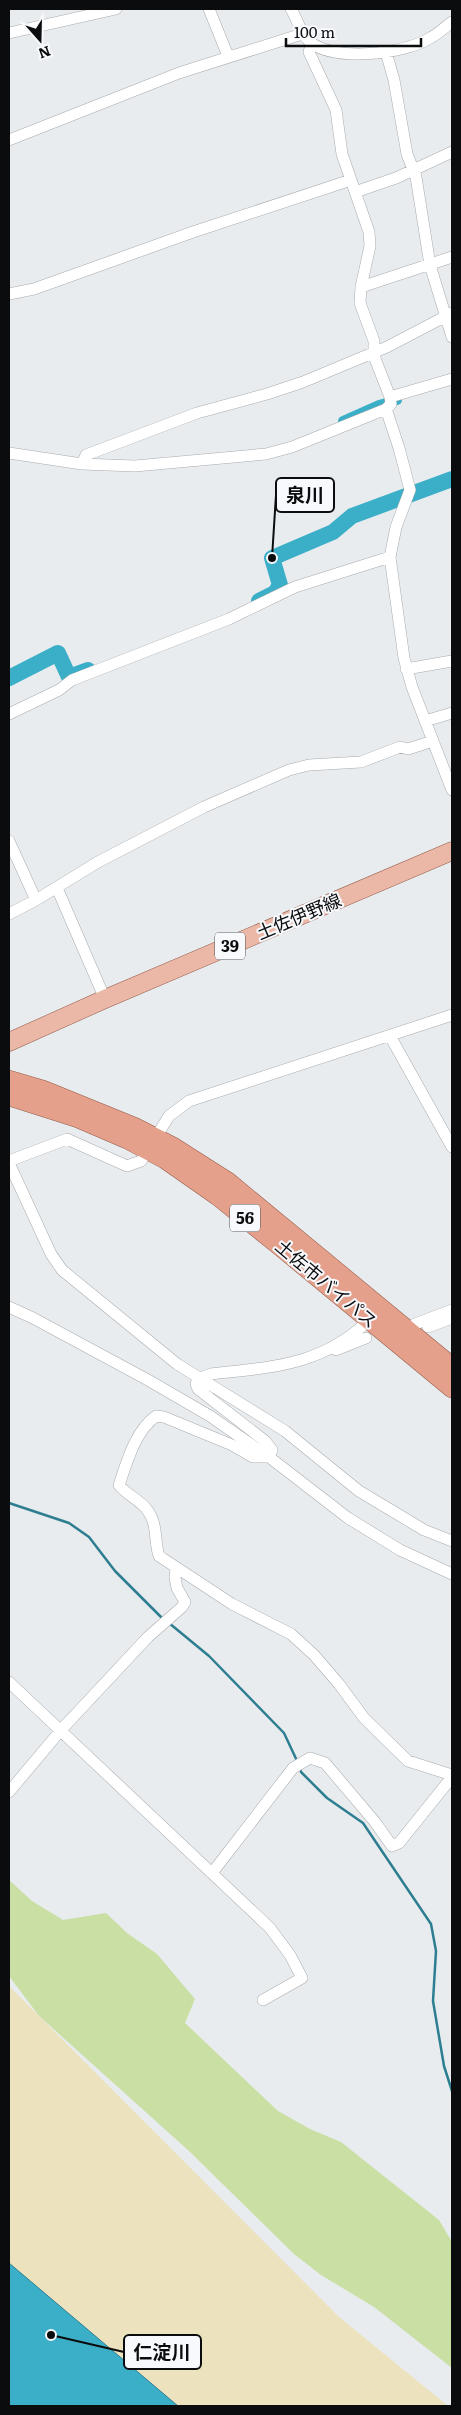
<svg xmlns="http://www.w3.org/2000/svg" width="461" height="2415" viewBox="0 0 461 2415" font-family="Literata,'Noto Sans JP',serif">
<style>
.green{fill:#c9dfa3}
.sand{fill:#ece2bd}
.water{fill:#3cafc8;stroke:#2d7e90}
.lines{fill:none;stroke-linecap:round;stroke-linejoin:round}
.stream{stroke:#2d7e90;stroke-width:2.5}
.canal{stroke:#3cafc8;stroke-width:10}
.river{stroke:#3cafc8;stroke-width:16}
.minor-casing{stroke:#a8abae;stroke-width:12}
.primary-casing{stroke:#945d4b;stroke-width:19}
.trunk-casing{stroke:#945d4b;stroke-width:20}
.minor{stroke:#fff;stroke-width:11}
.primary{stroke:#ebb8a7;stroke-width:18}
.trunk{stroke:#e4a08a;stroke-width:19}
.labels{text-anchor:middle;stroke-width:4;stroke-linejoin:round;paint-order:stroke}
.shield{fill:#f7f9fd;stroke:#525355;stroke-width:1}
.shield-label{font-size:16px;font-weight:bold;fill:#0b0c0d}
.street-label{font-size:18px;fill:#0b0c0d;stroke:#f7f9fd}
.leader{fill:none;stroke:#0b0c0d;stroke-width:2}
.callout-dot{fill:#0b0c0d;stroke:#f7f9fd;stroke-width:2}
.callout{fill:#f7f9fd;stroke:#0b0c0d;stroke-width:2}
.callout-label{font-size:19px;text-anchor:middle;font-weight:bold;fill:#0b0c0d}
</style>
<rect width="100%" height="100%" fill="#e9ecef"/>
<path class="green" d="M 9,1880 L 32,1901 L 63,1920 L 106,1913 L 127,1933 L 157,1954 L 195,1999 L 185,2023 L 278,2111 L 310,2129 L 341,2142 L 439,2220 L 452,2242 L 452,2368 L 374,2307 L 321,2275 L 294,2254 L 189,2151 L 39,2016 L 9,1976 Z"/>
<path class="sand" d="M 9,1986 L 339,2317 L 448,2406 L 178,2406 L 9,2263 Z"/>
<path class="water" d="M 9,2263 L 178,2406 L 9,2406 Z"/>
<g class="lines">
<path class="stream" d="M 9,1503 L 69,1523 L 89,1537 L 115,1571 L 162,1618
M 169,1623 L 209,1656 L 284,1733 L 298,1763
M 300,1768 L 301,1772 L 327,1798 L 363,1823 L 431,1924 L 436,1951 L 433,2001 L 444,2066 L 452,2091"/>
<path class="canal" d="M 343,421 L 379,405 L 397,400"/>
<path class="river" d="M 259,601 L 275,593 L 280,585 L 272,558 L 333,532 L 352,516 L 452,479
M 9,678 L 58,653 L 69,677 L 88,670"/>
<g class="minor-casing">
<path id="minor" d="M 209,9 L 228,56
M 291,9 C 298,20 300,33 310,42 C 335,62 405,54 430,38 C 438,34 445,27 452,22
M 9,33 L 116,9
M 312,43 L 309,52 L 336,110 L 342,154 L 369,232 L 370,246 L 361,287
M 386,52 L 394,80 L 407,154 L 416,177 L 430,265 L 452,337
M 9,140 L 179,73 L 302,34
M 355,192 L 396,178 L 452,152
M 452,257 L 361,287 L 360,303 L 374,341 L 374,356 L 390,397 L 391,404 L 386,409 L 399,448 L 410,490 L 396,527 L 390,557 L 404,658 L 412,687 L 452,790
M 9,294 L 34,289 L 193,232 L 351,180
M 390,397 L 452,379
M 9,453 L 82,464 L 135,466 L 266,454 L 292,447 L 386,409
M 82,464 L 86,455 L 197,413 L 267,394 L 303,382 L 387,347 L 452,313
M 406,669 L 452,661
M 9,714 L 59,690 L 72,680 L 229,619 L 295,587 L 390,557
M 425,721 L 452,713
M 9,841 L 36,900
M 57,888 L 105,999
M 9,914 L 36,900 L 98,862 L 204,807 L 289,770 L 309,765 L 361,762 L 400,747 L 408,749 L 433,741
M 390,1036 L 452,1147
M 9,1161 L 67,1139 L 127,1166 L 141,1161 L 169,1116 L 189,1101 L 452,1015
M 9,1163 L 51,1254 L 62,1270 L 177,1364 L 285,1431 L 359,1491 L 424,1530 L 452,1541
M 9,1307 L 33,1318 L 148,1380 L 210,1416 L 269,1457 L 348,1518 L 400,1550 L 452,1574
M 369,1320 C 322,1366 271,1367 211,1374 L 198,1379 L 196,1384 L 198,1389 L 265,1441 L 272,1450 L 269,1457 L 253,1457 L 232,1445 L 164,1417 L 156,1416 C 135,1431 127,1462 119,1485 C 125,1494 141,1500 148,1511 C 158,1525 154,1541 159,1556 L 232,1604 L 291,1634 L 314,1655 L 339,1684 L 364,1718 L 408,1761 L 452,1775
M 428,1327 L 452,1318
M 408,1331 L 415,1324 L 452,1310
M 336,1350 L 366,1338
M 9,1682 L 270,1928 L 290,1955 L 302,1978 L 263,2000
M 9,1792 L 61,1730 L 148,1637 L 182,1607 L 185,1602 L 177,1588 L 175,1578 L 176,1568
M 212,1873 L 293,1768 L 310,1758 L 325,1763 L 375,1822 L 392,1846 L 399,1843 L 452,1777"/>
</g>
<g class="primary-casing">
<path id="primary" d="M 9,1042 L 105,999 L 452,851"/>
</g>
<g class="trunk-casing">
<path id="trunk" d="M 9,1080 L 43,1090 L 134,1127 L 173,1147 L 228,1182 L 452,1367
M 9,1096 L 78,1118 L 127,1139 L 165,1159 L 218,1196 L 280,1246 L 452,1388"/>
</g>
<use href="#minor" class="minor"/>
<use href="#primary" class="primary"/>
<use href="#trunk" class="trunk"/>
</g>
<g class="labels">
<g class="shield">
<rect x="215" y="932.5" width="30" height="27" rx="4"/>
<rect x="230" y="1204.5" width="30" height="27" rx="4"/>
</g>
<g class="shield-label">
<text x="230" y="952">39</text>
<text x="245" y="1224">56</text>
</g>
<g class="street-label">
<text transform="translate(299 917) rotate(-23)" y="6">土佐伊野線</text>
<text transform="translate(326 1284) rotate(40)" y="6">土佐市バイパス</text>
</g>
</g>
<path class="leader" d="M272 558L276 495M51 2335L124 2352"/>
<g class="callout-dot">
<circle cx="272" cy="558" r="5"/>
<circle cx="51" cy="2335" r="5"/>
</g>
<g class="callout">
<rect x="276" y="478" width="58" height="34" rx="5"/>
<rect x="124" y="2335" width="77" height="34" rx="5"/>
</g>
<g class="callout-label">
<text x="305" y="502">泉川</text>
<text x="162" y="2359">仁淀川</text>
</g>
<rect width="461" height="2415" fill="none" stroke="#0b0c0d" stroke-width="20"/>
<g transform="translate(40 40) rotate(160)" stroke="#f7f9fd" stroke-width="4" paint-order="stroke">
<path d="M0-4L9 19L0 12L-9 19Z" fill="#0b0c0d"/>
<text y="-8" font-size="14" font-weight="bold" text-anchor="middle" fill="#0b0c0d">N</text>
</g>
<path d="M286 38v8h135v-8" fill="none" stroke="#0b0c0d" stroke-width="2.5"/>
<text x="294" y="38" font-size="15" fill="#0b0c0d" stroke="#f7f9fd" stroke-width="4" paint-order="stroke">100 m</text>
</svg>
